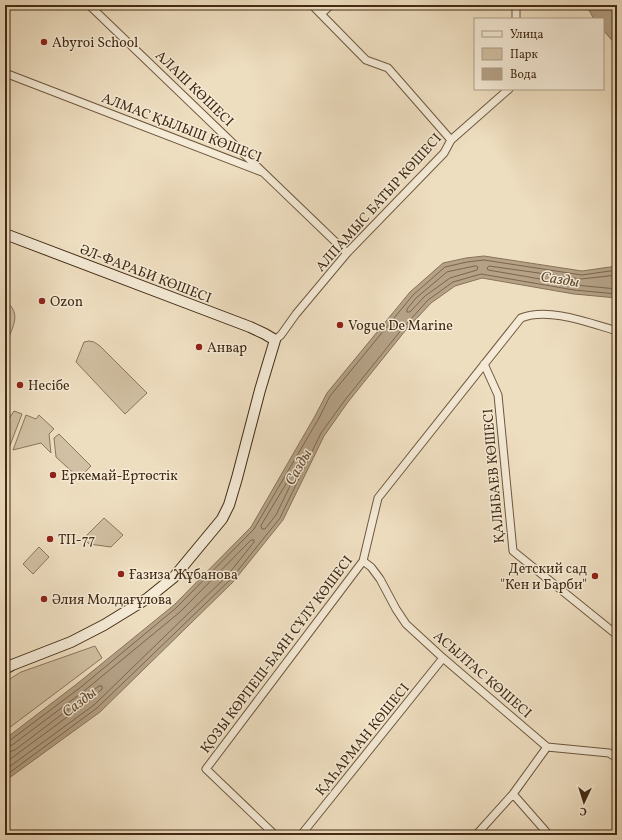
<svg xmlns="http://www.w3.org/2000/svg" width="622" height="840" viewBox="0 0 622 840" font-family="Vollkorn,serif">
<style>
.green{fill:#d1c0a3;stroke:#8a765c}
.water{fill:#b4a186;stroke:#877258}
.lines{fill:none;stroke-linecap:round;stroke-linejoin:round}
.shore{stroke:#7c664d;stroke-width:1}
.street-casing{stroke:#6e583f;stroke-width:9}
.secondary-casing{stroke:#432b14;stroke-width:12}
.street{stroke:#f4ead6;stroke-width:7}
.secondary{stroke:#f4ead6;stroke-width:10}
.poi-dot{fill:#8f2418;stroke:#f4ead6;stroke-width:1.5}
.labels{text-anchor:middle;stroke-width:3;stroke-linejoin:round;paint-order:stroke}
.poi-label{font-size:14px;fill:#432b14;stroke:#f4ead6;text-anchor:start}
.street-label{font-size:14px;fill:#432b14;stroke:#f4ead6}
.water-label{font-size:15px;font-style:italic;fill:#654e36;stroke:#f4ead6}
</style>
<rect width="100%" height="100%" fill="#eedec0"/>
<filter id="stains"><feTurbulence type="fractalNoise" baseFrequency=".005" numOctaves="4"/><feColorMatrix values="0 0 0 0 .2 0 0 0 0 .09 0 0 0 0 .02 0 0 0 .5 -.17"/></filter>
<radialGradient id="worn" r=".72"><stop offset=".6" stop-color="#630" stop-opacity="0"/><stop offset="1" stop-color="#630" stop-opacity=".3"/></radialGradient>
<path class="green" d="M 5,301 C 23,313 12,328 6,344 Z
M 89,341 L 94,342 L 100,346 L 147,393 L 125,414 L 76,362 L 84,342 Z
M 14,411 L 22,414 L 9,448 L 5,444 L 5,425 Z
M 26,415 L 36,419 L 39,415 L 54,429 L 49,434 L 51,453 L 41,443 L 13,450 Z
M 59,434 L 91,466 L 79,478 L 56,457 L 54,438 Z
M 104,518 L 123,535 L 111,547 L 89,544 L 84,538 Z
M 39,547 L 49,557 L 33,574 L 23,564 Z
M 95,646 L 102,658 L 5,731 L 5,682 L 21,672 Z"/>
<path class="water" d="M 586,5 L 608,5 L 617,18 L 617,46 L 603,30 L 603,19 L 594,19 Z
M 484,256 L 582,271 L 617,266 L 617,298 L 574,294 L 482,278 L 455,286 L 431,303 L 405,331 L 348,402 L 324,436 L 283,520 L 233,582 L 100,712 L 5,781 L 5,739 L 78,683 L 174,605 L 251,527 L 315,416 L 327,393 L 410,292 L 443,263 L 466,258 Z"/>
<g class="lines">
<path class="shore" d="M 476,266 L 478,267 L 477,270 L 450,278 L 425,296 L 410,312 L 407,312 L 407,309 L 416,298 L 447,272 Z
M 617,275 L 581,279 L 489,266 L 487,268 L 488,270 L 575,285 L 617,289
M 287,483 L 289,484 L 290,486 L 276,515 L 265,529 L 262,529 L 261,526 Z
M 5,742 L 9,741 L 81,687 L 176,608 L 254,529 L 319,418 L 330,396 L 413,295 L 445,267 L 467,262 L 484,260 L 582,275 L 617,270
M 5,747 L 12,745 L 84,691 L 180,612 L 251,540 L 254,540 L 254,542 L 227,576 L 94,705 L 5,770
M 5,753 L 15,750 L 99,686 L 102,686 L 102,689 L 90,700 L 5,763
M 5,776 L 97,708 L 231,579 L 280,518 L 321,433 L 345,400 L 402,329 L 428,300 L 453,282 L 481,274 L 574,290 L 617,294"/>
<g class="street-casing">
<path id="street" d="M 89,5 L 347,253
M 312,5 L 366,60 L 388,68 L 451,140
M 516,5 L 516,19
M 321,14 L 331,5
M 5,73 L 262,172
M 275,340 L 281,335 L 296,314 L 347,253 L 444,153 L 451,140 L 509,89
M 484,364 L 498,395 L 513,551 L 617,635
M 363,561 L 371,567 L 380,579 L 396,609 L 406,624 L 443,658 L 547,747 L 609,753 L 617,758
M 513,794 L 549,835
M 275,835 L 206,769 L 363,561 L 378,498 L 521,318 C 549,307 589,323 617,331
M 301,835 L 443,658
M 476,835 L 513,794 L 547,747"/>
</g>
<g class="secondary-casing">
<path id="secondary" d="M 5,234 L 250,327 L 265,334 L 275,340 L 260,390 L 237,478 L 229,505 L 222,519 L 174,577 L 148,598 L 104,625 L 71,642 L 12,665 L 5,669"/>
</g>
<use href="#street" class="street"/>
<use href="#secondary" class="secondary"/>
</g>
<g class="poi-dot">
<circle cx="44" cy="42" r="4"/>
<circle cx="42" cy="301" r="4"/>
<circle cx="340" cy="325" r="4"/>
<circle cx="199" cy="347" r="4"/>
<circle cx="20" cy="385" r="4"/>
<circle cx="53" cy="475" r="4"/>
<circle cx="50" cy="539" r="4"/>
<circle cx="121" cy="574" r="4"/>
<circle cx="595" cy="576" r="4"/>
<circle cx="44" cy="599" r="4"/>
</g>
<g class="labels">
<g class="poi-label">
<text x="52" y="47">Abyroi School</text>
<text x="50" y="306">Ozon</text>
<text x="348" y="330">Vogue De Marine</text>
<text x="207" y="352">Анвар</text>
<text x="28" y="390">Несібе</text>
<text x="61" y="480">Еркемай-Ертөстік</text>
<text x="58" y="544">ТП-77</text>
<text x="587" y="573" text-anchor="end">Детский сад<tspan x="587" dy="16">"Кен и Барби"</tspan></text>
<text x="129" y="579">Ғазиза Жұбанова</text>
<text x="52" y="604">Әлия Молдағұлова</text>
</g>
<g class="street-label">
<text transform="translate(195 88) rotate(44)" y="5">АЛАШ КӨШЕСІ</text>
<text transform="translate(182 127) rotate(21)" y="5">АЛМАС ҚЫЛЫШ КӨШЕСІ</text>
<text transform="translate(378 202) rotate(-48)" y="5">АЛПАМЫС БАТЫР КӨШЕСІ</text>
<text transform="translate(146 273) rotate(21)" y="5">ӘЛ-ФАРАБИ КӨШЕСІ</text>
<text transform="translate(493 476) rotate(-95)" y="5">ҚАЛЫБАЕВ КӨШЕСІ</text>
<text transform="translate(276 654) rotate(-53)" y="5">ҚОЗЫ КӨРПЕШ-БАЯН СҰЛУ КӨШЕСІ</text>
<text transform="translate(483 674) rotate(41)" y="5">АСЫЛТАС КӨШЕСІ</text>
<text transform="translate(362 739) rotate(-51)" y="5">ҚАҺАРМАН КӨШЕСІ</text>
</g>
<g class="water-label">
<text transform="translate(560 279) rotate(9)" y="5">Сазды</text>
<text transform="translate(298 467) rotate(-60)" y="5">Сазды</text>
<text transform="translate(79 702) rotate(-38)" y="5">Сазды</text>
</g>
</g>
<rect width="622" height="840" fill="none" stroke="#eedec0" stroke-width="20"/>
<rect x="6" y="6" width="610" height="828" fill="none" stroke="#432b14" stroke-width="2"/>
<rect x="10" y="10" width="602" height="820" fill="none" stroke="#432b14"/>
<rect x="474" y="18" width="130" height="72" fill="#f4ead6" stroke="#ad9e88"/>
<rect x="482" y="31" width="20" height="6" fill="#f4ead6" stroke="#ad9e88"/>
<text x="510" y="38" font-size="12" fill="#432b14">Улица</text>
<rect x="482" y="48" width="20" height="12" fill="#d1c0a3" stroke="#ad9e88"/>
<text x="510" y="58" font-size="12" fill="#432b14">Парк</text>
<rect x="482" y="68" width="20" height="12" fill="#b4a186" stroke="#ad9e88"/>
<text x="510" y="78" font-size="12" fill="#432b14">Вода</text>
<g transform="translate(584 802) rotate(184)" stroke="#f4ead6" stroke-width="3" paint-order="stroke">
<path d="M0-3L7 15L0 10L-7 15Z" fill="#432b14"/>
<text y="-6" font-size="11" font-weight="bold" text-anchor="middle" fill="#432b14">С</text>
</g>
<rect width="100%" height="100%" filter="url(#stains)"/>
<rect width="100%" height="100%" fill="url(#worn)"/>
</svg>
